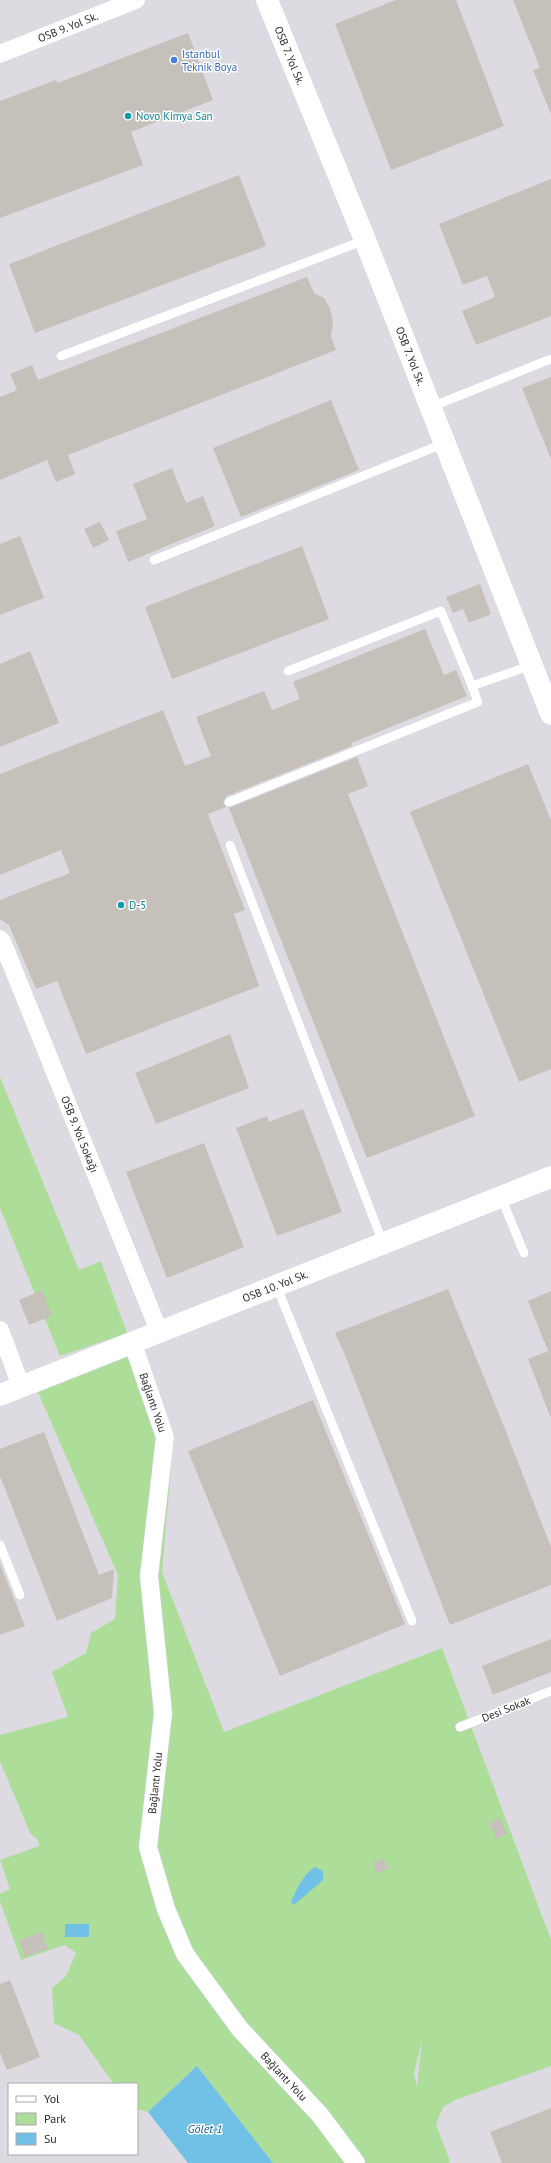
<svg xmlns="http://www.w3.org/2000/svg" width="551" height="2163" viewBox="0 0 551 2163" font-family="'PT Sans',sans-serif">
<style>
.industrial{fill:#dddae2;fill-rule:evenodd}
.green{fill:#acde99;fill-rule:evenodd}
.water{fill:#71c1e7}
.building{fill:#c5c1ba}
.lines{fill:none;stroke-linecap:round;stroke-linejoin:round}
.lane-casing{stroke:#cfd2e0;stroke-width:10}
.street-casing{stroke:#cfd2e0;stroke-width:19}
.secondary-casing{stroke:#cfd2e0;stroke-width:23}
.lane{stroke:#fff;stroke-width:9}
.street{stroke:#fff;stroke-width:18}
.secondary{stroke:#fff;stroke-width:22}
.shop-dot{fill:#3f7fe0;stroke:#fff;stroke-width:1.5}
.culture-dot{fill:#0f9aa8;stroke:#fff;stroke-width:1.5}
.labels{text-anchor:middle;stroke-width:3;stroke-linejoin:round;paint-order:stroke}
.street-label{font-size:11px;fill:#282828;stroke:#fff}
.shop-label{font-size:11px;fill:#366cbe;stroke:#fff;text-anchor:start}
.culture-label{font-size:11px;fill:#0d838f;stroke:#fff;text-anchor:start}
.water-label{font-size:12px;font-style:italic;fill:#145e90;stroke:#fff}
</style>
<rect width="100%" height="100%" fill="#eae4da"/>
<path class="industrial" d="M 0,0 L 551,0 L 551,2163 L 0,2163 ZM 9,2084 L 137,2084 L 137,2154 L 9,2154 Z"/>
<path class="green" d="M 0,1077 L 79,1270 L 101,1261 L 127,1333 L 60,1356 L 0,1208 Z
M 124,1354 L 146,1359 L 174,1434 L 162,1572 L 224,1732 L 442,1648 L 551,1940 L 551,2066 L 455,2100 L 443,2107 L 436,2125 L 450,2161 L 448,2163 L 273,2163 L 197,2066 L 148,2112 L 137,2109 L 137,2084 L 114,2084 L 79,2035 L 54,2023 L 52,1988 L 66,1976 L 76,1953 L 65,1945 L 21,1960 L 0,1901 L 0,1894 L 10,1889 L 0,1860 L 39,1846 L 38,1840 L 30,1833 L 0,1761 L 0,1735 L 68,1717 L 52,1672 L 86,1653 L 91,1633 L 115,1619 L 118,1575 L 37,1390 ZM 422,2040 L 417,2087 L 414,2074 Z"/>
<path class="water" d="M 315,1867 L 323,1871 L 323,1880 L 294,1905 L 291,1902 C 297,1889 302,1875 315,1867 Z
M 65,1924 L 89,1924 L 89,1937 L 65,1937 Z
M 197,2066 L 273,2163 L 188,2163 L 148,2112 Z"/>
<path class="building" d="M 396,0 L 456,0 L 504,126 L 391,170 L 335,24 Z
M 513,0 L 551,0 L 551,114 L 533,70 L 540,68 Z
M 188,33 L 213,100 L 131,132 L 143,165 L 0,218 L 0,101 L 56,80 L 57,83 Z
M 239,175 L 266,246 L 35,333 L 9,264 Z
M 551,179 L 551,316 L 476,345 L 462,311 L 495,297 L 487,276 L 463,285 L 439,224 Z
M 307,277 L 314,293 L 324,298 L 330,308 L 333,322 L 331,336 L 336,350 L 68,455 L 75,474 L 56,482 L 47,460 L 0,480 L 0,397 L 17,390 L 10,374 L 32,365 L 38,380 Z
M 551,377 L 551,459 L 522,388 Z
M 331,400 L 359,470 L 241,517 L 213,448 Z
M 172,468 L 186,503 L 203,496 L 215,526 L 128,562 L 116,531 L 147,519 L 133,484 Z
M 100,522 L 109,540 L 93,548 L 84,529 Z
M 20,536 L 44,598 L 0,615 L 0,544 Z
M 302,546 L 329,619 L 172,679 L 145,607 Z
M 480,584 L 491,614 L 469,623 L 463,609 L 453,613 L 446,597 Z
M 425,629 L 444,675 L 456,670 L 467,696 L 351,743 L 352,746 L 227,796 L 223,802 L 226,807 L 208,814 L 245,910 L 234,914 L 259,986 L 86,1054 L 57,981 L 36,989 L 9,925 L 0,919 L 0,900 L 70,873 L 61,850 L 0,875 L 0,774 L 163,710 L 185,766 L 211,756 L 196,717 L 264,691 L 272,710 L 300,699 L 293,682 Z
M 30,651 L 59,723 L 0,747 L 0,664 Z
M 357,757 L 368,786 L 348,794 L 475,1116 L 367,1158 L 229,808 Z
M 528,764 L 551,820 L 551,1069 L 519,1082 L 410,812 Z
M 230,1034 L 249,1088 L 156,1124 L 135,1073 Z
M 303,1109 L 342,1212 L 277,1236 L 236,1128 L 267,1116 L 269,1122 Z
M 204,1143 L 244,1247 L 167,1278 L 126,1172 Z
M 448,1289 L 505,1429 L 551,1547 L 551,1585 L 450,1625 L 347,1360 L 335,1333 Z
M 42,1290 L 52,1316 L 29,1325 L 19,1300 Z
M 551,1291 L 551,1416 L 550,1416 L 528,1359 L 548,1351 L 528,1301 Z
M 313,1400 L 405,1624 L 280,1676 L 188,1451 Z
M 44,1432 L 99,1575 L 114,1569 L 112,1598 L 57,1621 L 0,1476 L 0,1449 Z
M 0,1564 L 25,1626 L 0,1635 Z
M 551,1639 L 551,1672 L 493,1695 L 482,1666 Z
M 500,1818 L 507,1834 L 496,1839 L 489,1822 Z
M 384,1858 L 388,1869 L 377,1874 L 372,1863 Z
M 42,1932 L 48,1949 L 25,1957 L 19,1940 Z
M 10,1980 L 40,2057 L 7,2070 L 0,2053 L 0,1984 Z
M 551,2108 L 551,2163 L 502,2163 L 490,2132 Z"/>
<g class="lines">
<g class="lane-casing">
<path id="lane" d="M 61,356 L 365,240
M 431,407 L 551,359
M 154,560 L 445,443
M 288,671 L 441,611 L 472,686
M 229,802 L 478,702 L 472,686 L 532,665
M 230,845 L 383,1243
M 501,1197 L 524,1253
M 276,1285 L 412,1621
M 0,1545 L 20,1595
M 460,1727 L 551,1691"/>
</g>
<g class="street-casing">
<g id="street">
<path id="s1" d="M 0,54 L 136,0"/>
<path id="s2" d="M 0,939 L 2,941 L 159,1331"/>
<path d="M 0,1330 L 21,1386"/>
<path id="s3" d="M 132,1341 L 165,1437 L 149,1576 L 163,1713 L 148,1847 L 166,1909 L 185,1954 L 240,2029 L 320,2115 L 356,2163"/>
</g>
</g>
<g class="secondary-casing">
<g id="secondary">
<path id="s4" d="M 267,0 L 365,240 L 551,714"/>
<path id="s5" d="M 0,1395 L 551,1177"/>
</g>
</g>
<use href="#lane" class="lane"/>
<use href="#street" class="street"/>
<use href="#secondary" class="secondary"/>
</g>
<circle class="shop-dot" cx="174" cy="60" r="4"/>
<g class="culture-dot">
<circle cx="128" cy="116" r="4"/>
<circle cx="121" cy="905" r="4"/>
</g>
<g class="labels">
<g class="street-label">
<text dy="4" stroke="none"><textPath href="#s1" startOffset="73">OSB 9. Yol Sk.</textPath></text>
<text dy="4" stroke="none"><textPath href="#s4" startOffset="60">OSB 7. Yol Sk.</textPath></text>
<text dy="4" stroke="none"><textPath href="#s4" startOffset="384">OSB 7. Yol Sk.</textPath></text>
<text dy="4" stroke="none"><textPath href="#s2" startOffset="211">OSB 9. Yol Sokağı</textPath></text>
<text dy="4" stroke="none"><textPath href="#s5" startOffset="296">OSB 10. Yol Sk.</textPath></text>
<text dy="4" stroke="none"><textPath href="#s3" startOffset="65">Bağlantı Yolu</textPath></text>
<text transform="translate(506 1709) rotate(-22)" y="4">Desi Sokak</text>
<text transform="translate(155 1783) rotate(-84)" y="4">Bağlantı Yolu</text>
<text dy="4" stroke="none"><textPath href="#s3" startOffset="785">Bağlantı Yolu</textPath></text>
</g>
<g class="shop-label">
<text x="182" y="58">Istanbul<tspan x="182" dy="13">Teknik Boya</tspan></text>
</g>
<g class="culture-label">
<text x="136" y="120">Novo Kimya San</text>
<text x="129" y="909">D-5</text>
</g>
<g class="water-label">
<text x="205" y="2133">Gölet 1</text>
</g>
</g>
<rect x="8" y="2083" width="130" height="72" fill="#ffffff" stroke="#a9a9a9"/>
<rect x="16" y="2096" width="20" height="6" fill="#ffffff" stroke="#a9a9a9"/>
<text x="44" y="2103" font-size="12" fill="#282828">Yol</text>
<rect x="16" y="2113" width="20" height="12" fill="#acde99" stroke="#a9a9a9"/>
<text x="44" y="2123" font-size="12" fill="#282828">Park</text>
<rect x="16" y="2133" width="20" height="12" fill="#71c1e7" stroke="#a9a9a9"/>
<text x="44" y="2143" font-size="12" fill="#282828">Su</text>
</svg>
